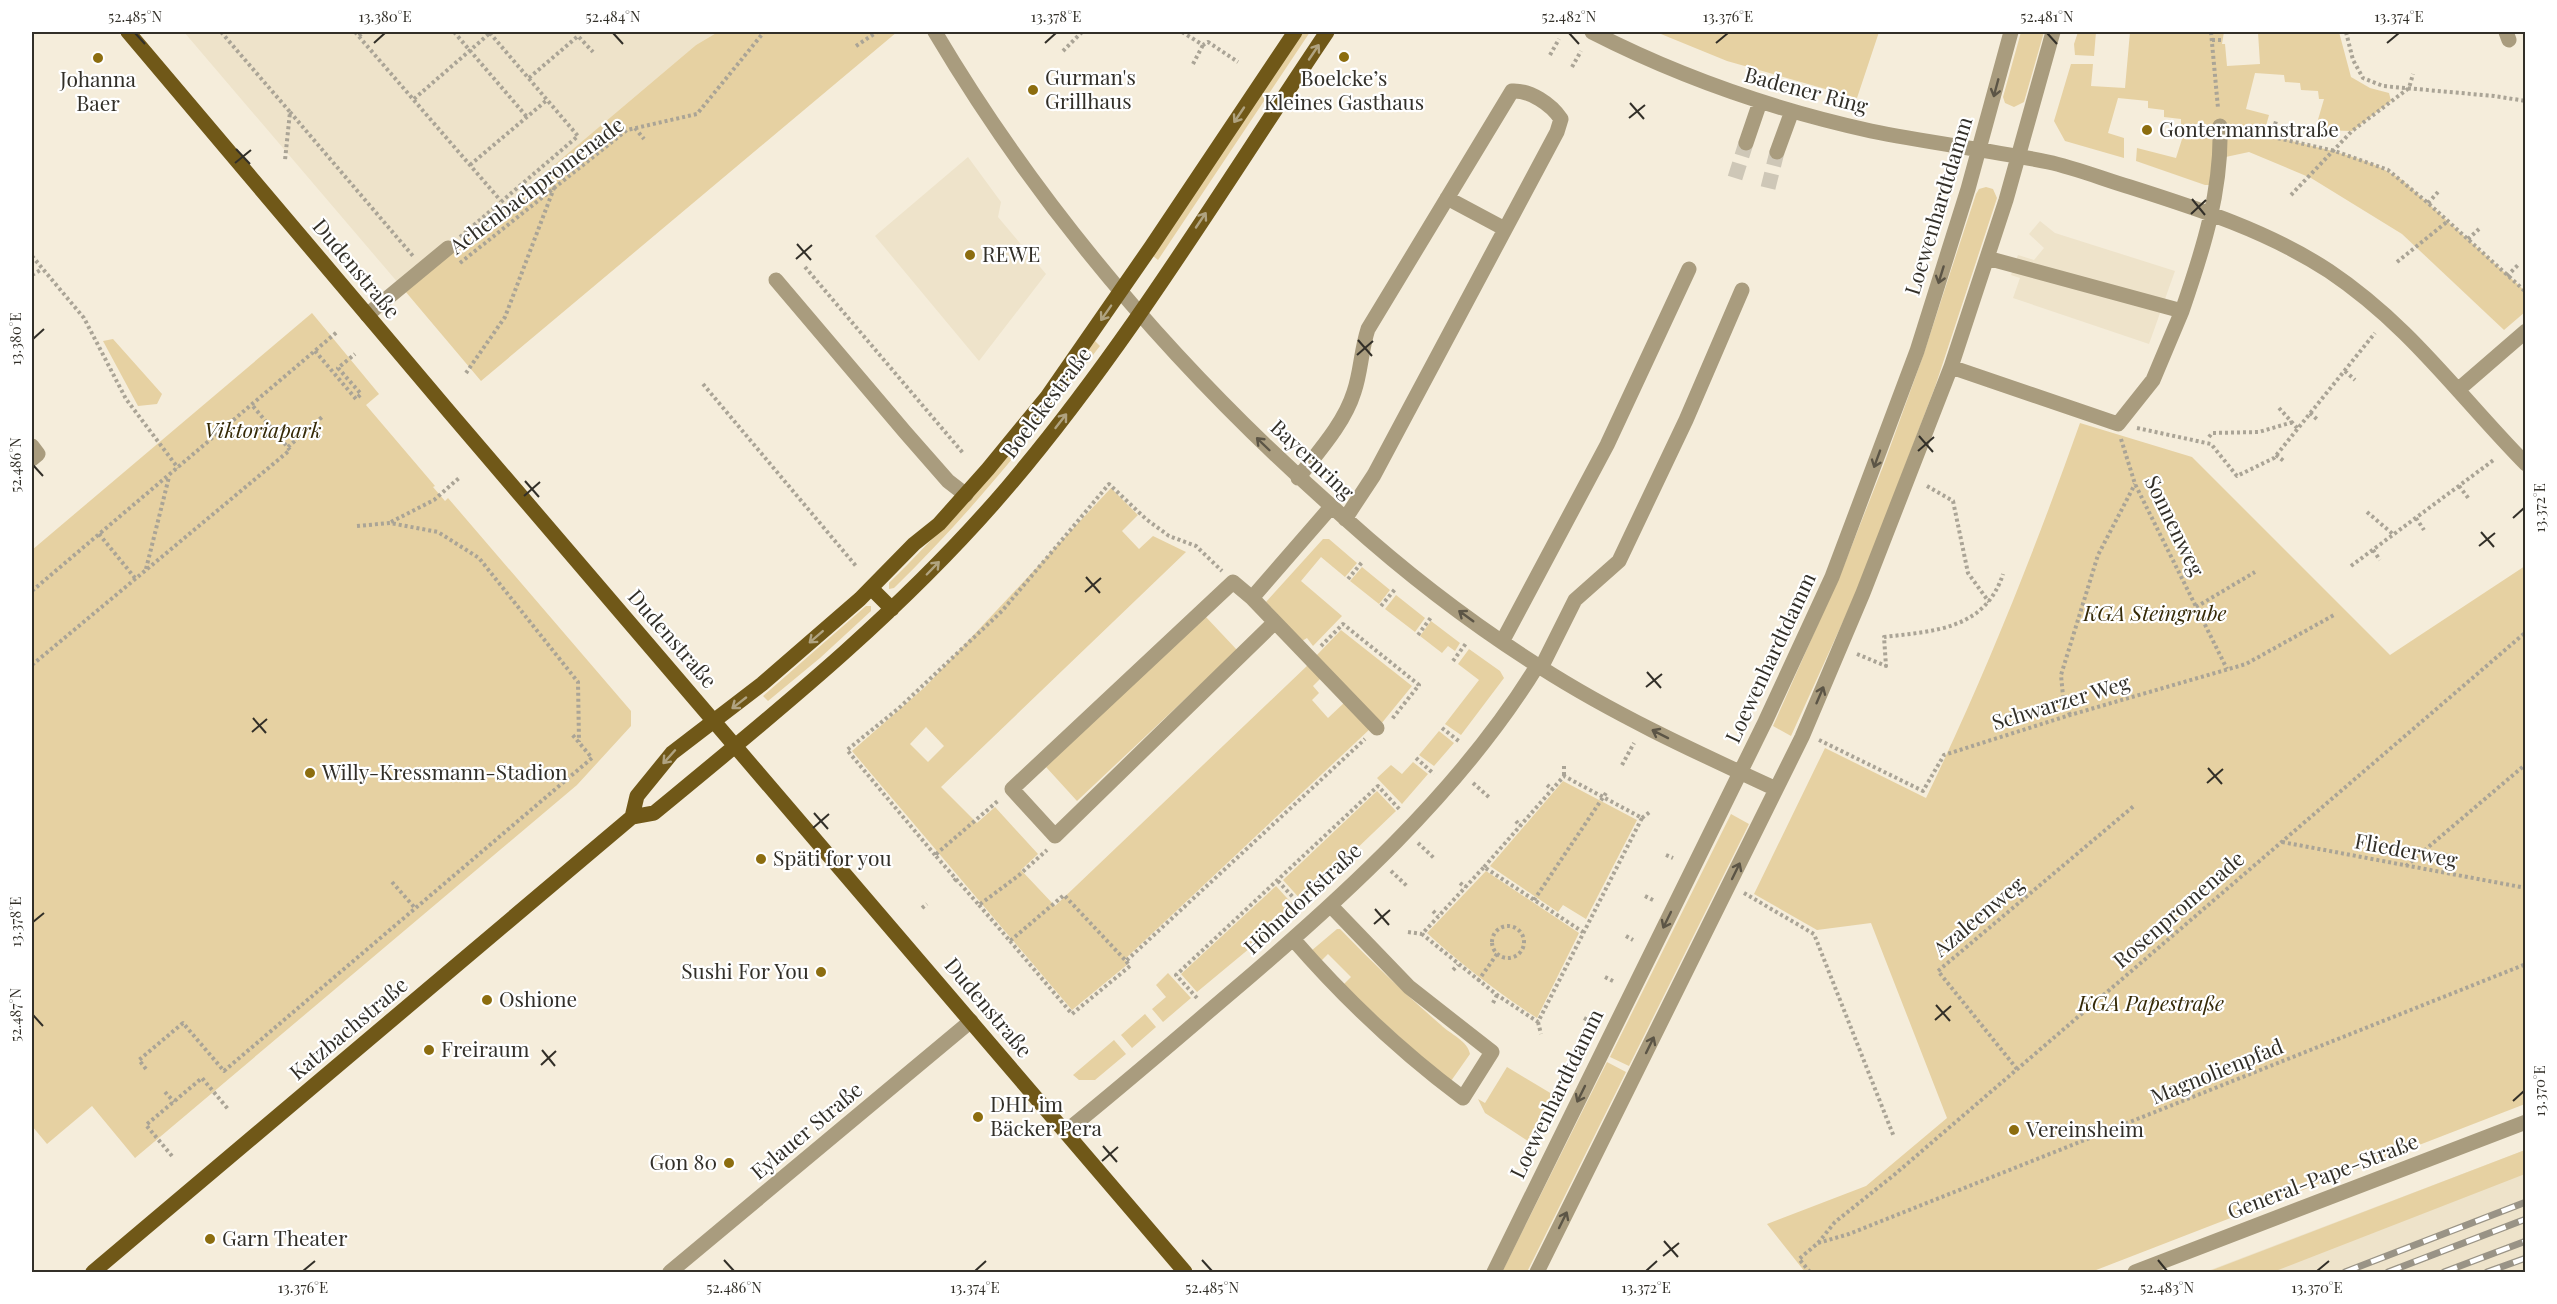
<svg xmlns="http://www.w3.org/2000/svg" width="2557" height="1304" viewBox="0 0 2557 1304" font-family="'Playfair Display',serif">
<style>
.built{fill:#eee3ca}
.green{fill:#e6d1a2;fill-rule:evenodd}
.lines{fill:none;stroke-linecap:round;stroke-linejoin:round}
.minor-tunnel{stroke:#cec7b7;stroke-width:15;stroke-dasharray:15 8;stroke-linecap:butt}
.path{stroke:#aaa496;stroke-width:4;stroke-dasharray:3 3;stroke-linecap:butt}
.minor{stroke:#a99c7e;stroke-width:15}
.major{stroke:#705818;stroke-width:15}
.rail-casing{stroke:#999386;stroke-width:7}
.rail{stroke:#fff;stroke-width:4.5;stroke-dasharray:14;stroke-linecap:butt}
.oneway{stroke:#b0a380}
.oneway2{stroke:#5c5546}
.ticks{fill:none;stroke:#322f28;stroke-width:2}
.poi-dot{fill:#8c6d0f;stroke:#fff;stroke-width:2}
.labels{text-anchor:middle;stroke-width:4.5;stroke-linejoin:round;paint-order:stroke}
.poi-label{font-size:21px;fill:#322f28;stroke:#fff;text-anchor:start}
.street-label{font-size:21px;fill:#322f28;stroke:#fff}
.park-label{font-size:21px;font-style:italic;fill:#352906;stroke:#fff}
.neatline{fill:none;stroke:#322f28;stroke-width:2}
.ticks-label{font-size:15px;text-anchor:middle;fill:#322f28}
</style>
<rect width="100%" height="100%" fill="#f5eddb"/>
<path class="built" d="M 184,32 L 718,32 L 696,45 L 405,291 Z
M 968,157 L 1001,202 L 998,217 L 1046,274 L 979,361 L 875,236 Z
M 2040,221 L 2055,233 L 2175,271 L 2149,344 L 2013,298 L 2020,278 L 2011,275 L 2018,255 L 2034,260 L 2044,248 L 2029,234 Z
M 2525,1150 L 2525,1272 L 2205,1272 Z"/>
<path class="green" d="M 718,32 L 897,32 L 481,381 L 405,291 L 696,45 Z
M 1302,32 L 1310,32 L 1158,260 L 1153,256 Z
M 1656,32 L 1879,32 L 1857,98 L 1727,61 Z
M 2021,32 L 2044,32 L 2024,102 L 2014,107 L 2005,103 L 2003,97 Z
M 2078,32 L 2096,32 L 2094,56 L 2075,55 L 2074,44 Z
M 2130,32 L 2224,32 L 2222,44 L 2225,44 L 2227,66 L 2260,64 L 2258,32 L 2339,32 L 2351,77 L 2370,88 L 2389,93 L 2391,101 L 2352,131 L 2315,130 L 2324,99 L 2319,99 L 2318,91 L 2301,90 L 2300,83 L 2285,82 L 2284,75 L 2255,73 L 2246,109 L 2269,115 L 2264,133 C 2310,148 2362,152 2402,180 L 2525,291 L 2525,312 L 2504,330 L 2402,234 L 2311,178 L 2249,152 L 2221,158 L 2217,185 L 2205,185 L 2136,161 L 2137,148 L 2176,158 L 2183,136 L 2185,136 L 2186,127 L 2181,126 L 2181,119 L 2164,117 L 2164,110 L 2148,108 L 2148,101 L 2118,98 L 2108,133 L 2124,138 L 2124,158 L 2065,141 L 2054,121 L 2071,64 L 2093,64 L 2091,86 L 2125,88 Z
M 1986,187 L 1993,189 L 1997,198 L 1935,387 L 1860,584 L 1791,736 L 1773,726 L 1845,563 L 1884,464 L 1923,356 L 1976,194 L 1979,189 Z
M 312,313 L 379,394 L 366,405 L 435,486 L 433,487 L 445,501 L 448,498 L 631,711 L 631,726 L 577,785 L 135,1158 L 92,1106 L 47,1144 L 32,1126 L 32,761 L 33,759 L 32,757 L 32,550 Z
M 113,339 L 162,394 L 157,404 L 138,406 L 103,341 Z
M 1095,341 L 1100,346 L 1096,351 C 1034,435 969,515 894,588 L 889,589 L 889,583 C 964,509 1034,427 1095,341 Z
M 2080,423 L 2192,457 L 2390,655 L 2525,566 L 2525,1104 L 2091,1272 L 1805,1272 L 1767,1224 L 1866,1186 L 1947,1118 L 1871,923 L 1817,930 L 1754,894 L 1825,748 L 1926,798 C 1985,676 2035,550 2080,423 Z
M 1111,488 L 1138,515 L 1122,531 L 1139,549 L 1153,536 L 1186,552 L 941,787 L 977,823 L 995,807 L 1038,854 L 1021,870 L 1055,906 L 1309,664 L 1321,678 L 1313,686 L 1319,693 L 1312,700 L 1328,718 L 1345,702 L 1371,728 L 1125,959 L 1128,964 L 1072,1010 L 852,751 L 925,687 ZM 926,727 L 944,746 L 928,762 L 910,744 Z
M 1323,539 L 1329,539 L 1357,563 L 1345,577 L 1321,557 L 1301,581 L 1342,616 L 1313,646 L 1307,638 L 1302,641 L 1266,602 Z
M 1362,567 L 1390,590 L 1379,604 L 1350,581 Z
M 1396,595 L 1425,618 L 1415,632 L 1385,609 Z
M 866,606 L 871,606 L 871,611 L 820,658 L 768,701 L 763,696 Z
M 1205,616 L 1237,650 L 1077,801 L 1046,767 Z
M 1431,621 L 1460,643 L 1455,651 L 1448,646 L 1442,653 L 1420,636 Z
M 1341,630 L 1412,686 L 1381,724 L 1316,656 Z
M 1469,649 L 1500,671 L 1504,678 L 1461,735 L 1445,724 L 1479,680 L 1458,664 Z
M 1439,731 L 1454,743 L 1434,766 L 1419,755 Z
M 1413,762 L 1428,774 L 1402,804 L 1377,778 L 1391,765 L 1402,774 Z
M 1563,781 L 1637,820 L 1586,919 L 1563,905 L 1558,912 L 1490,866 Z
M 1377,791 L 1396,811 L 1302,901 L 1283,880 Z
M 1731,814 L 1749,824 L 1629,1066 L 1610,1057 Z
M 1486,871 L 1579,933 L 1537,1018 C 1497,992 1461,964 1427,933 Z
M 1276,886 L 1297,909 L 1197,992 L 1181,974 Z
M 1337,929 L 1340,929 C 1373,963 1406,995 1441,1025 C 1450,1034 1468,1041 1470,1054 L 1451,1081 L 1444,1078 L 1343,985 L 1351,977 L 1328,954 L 1320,962 L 1311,951 Z
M 1168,973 L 1191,998 L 1163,1022 L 1152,1009 L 1166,997 L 1156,985 Z
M 1145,1014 L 1156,1027 L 1132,1048 L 1121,1035 Z
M 1114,1040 L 1126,1054 L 1095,1080 L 1079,1080 L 1073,1075 Z
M 1607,1062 L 1626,1072 L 1527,1272 L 1502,1272 Z
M 1507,1067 L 1552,1094 L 1528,1141 L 1485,1113 L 1478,1099 L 1485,1103 Z
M 2525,1150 L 2525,1174 L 2273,1272 L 2207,1272 Z"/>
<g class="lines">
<path class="minor-tunnel" d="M 1735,178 L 1746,143
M 1768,188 L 1777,152"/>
<path class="path" d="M 221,32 L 290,112 L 285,160
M 355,32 L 501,201
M 454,32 L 527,117
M 1182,32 L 1203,45 L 1208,42 L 1238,62
M 1989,32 L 1990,32
M 2211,32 L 2218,108
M 2346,32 L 2353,60 L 2363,78 L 2383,86 L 2494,96 L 2526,101
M 359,36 L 364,32
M 2212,40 L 2222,40
M 856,46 L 877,32
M 1063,51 L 1082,32
M 1550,55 L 1559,39
M 1193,64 L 1203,45
M 1572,67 L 1581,51
M 529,78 L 578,36 L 593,52
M 414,99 L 490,33
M 290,112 L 413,256
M 635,128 L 644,139
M 2237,129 L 2335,151 L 2388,170 L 2428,203 L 2526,292
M 2272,136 L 2276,121
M 470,165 L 547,100
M 2291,195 L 2352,131 L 2409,88 L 2413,74
M 2428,203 L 2438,192
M 460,237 L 578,136 L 489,32
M 2468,239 L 2479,229
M 32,256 L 84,318 L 126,399 L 178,468
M 2397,262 L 2448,221
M 460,263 L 627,130 L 697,114 L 764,32
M 805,267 L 963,453
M 32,275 L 42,269
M 2507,276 L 2518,265
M 315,351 L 356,399 L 361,394 L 338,368 L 355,354
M 2345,371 L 2355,380
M 466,373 L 505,317 L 554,188
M 703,384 L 856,566
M 2279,408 L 2298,429
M 2310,413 L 2319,421
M 2137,428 L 2211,444 L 2237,476 L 2274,458 L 2375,333
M 2209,437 L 2212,433 L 2259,432 L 2293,422
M 2121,439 L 2135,484 L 2227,669
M 288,447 L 322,417
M 2276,455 L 2285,462
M 1927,486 L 1953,501 L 1968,573 L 1989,602
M 2459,486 L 2469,499
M 2367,512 L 2394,535
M 2416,518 L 2424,530
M 391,522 L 434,500 L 459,478
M 357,526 L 390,523 L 438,532 L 479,558 L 578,682 L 579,742
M 99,534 L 135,578
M 2373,550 L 2380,560
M 2351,566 L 2495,459
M 146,569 L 169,477
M 1348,579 L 1363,561
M 32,591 L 337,332
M 1381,606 L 1396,588
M 2196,607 L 2255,572
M 1418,635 L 1432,616
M 1321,646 L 1343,624 L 1419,685 L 1392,719
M 1857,654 L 1886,666 L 1884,637 C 1933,631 1985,630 2003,574
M 1453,661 L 1467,642
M 32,665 L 290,450 L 252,405
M 2070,715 L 2063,696 L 2061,675 L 2098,555 L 2135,484
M 1442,728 L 1460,742
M 1819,740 L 1923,791 L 1944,755 L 2070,715 L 2246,664 L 2334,615
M 1416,758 L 1434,774
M 1622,765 L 1634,743
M 1564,766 L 1564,776
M 1473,783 L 1490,798
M 1547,785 L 1552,789
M 1642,818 L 1651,811
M 1516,821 L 1520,826
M 2282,842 L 2526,888
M 1418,843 L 1435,859
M 935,855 L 847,750 L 899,708 L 1002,611 L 1109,484 L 1146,519 L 1169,536 L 1196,546 L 1222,571
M 1666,855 L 1673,858
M 2406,866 L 2526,764
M 1484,867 L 1564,776 L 1642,818 L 1538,1022 L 1497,995 L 1422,934 L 1484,867 L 1583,932
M 1391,871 L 1408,887
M 956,879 L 979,905 L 1018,876 L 1047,850
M 954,881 L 956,879 L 935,855 L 999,800
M 1278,881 L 1302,907
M 392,882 L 415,908
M 1460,883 L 1465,887
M 1744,893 L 1814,934 L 1894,1137
M 1645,896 L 1653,900
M 1534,900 L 1606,793
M 979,905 L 1010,941 L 1064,895 L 1126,961 L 1365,739
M 922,908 L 927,904
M 1433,911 L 1438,916
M1492 942a16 16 0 1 1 32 0a16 16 0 1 1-32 0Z
M 1408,932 L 1422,934
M 1626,936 L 1633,940
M 1010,941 L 1072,1014 L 1130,966 L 1126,961
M 1453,970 L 1458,965
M 1605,977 L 1613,981
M 1478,981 L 1497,954
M 1197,998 L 1176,975 L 1378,786 L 1401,811
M 1493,1003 L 1497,995
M 1584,1018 L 1593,1023
M 1538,1022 L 1541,1034
M 146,1069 L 139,1060 L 183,1023 L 224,1071 L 592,758 L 571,733
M 2017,1069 L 1938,971 L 2135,805
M 165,1092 L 174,1102
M 172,1156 L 146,1125 L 202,1078 L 228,1109
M 1818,1243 L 1849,1234 L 2526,964
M 1810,1272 L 1799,1259 L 1818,1243 L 1835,1222 L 1894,1175 L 2526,632"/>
<path class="minor" d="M 935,32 C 1044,216 1186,379 1347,520 C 1407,574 1472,624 1540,667 C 1615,715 1696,752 1776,789
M 1592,32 C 1682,78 1771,109 1871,131 C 1930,143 1990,150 2048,162 C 2076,168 2103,179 2130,187 C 2199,209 2268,231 2329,271 C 2411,326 2459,396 2526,464
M 2506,32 L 2509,40
M 1746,143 L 1760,102
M 1777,152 L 1792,111
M 1447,198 L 1505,229
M 1987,258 L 2182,311 C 2203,250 2222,191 2220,126
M 776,280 L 905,432 L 948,481 L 966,495
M 367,315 L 448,248
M 1951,367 L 2118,424 L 2153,380 L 2182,311
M 2459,389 L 2526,331
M 32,446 L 38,454 L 32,459
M 1298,478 C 1318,452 1344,424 1354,392 C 1361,372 1361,350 1368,329 L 1512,91 C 1530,90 1551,104 1561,119 L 1557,132 L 1374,475 L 1345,519
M 1252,598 L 1275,622 L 1055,836 L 1012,789 L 1233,582 L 1252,598 L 1331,507
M 1275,622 L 1377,728
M 1502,642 L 1607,445 L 1689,269
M 1541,668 L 1575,600 L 1619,561 L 1686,420 L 1742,290
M 1293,939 C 1345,999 1400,1051 1463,1098 L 1492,1052 L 1409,987 L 1331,906
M 1065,1132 C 1121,1087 1174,1041 1228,995 C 1339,901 1461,791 1537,666
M 670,1272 L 971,1021
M 1494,1272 L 1765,722 L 1832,577 L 1917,351 L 1968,189 L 2011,32
M 1537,1272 L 1802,737 L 1863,593 L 1951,367 L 2006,200 L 2053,32
M 2135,1272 L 2526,1122"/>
<path class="major" d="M 128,32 L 451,414 L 1185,1272
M 871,588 L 892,609
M 632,817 L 637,796 L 672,753 L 762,684 L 860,599 L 914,544 L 939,524 L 988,469 L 1047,397 L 1151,247 L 1295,32
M 93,1272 L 632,817 L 654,813 C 778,711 902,611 1007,488 C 1127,347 1224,185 1327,32"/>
<g class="rail-casing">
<path id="rail" d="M 2345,1272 L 2526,1202
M 2388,1272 L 2526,1219
M 2444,1272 L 2526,1241
M 2487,1272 L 2526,1258"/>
</g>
<use href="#rail" class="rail"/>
</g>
<defs><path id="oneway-shaft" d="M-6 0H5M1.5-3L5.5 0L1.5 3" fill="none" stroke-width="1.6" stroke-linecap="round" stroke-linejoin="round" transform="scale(1.5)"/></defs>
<g class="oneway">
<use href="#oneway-shaft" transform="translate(1314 52) rotate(-56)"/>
<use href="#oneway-shaft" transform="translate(1239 115) rotate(124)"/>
<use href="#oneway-shaft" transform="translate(1201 220) rotate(-56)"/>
<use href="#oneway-shaft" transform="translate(1106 313) rotate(125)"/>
<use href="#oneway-shaft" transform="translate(1061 421) rotate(-52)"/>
<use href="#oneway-shaft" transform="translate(933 568) rotate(-46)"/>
<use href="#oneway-shaft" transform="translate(816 637) rotate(139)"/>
<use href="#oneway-shaft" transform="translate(739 703) rotate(142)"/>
<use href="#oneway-shaft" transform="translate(669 757) rotate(132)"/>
</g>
<g class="oneway2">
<use href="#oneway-shaft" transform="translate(1996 88) rotate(105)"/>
<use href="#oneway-shaft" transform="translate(1941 275) rotate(107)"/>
<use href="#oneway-shaft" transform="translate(1263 444) rotate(-136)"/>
<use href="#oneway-shaft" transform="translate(1877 459) rotate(110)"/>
<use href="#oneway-shaft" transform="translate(1466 616) rotate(-144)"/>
<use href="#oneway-shaft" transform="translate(1820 695) rotate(-67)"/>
<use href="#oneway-shaft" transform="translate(1660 734) rotate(-153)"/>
<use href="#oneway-shaft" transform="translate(1736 871) rotate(-64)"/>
<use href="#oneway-shaft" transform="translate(1667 920) rotate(116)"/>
<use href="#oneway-shaft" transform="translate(1650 1045) rotate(-64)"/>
<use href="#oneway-shaft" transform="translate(1581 1094) rotate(116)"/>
<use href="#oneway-shaft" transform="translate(1563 1220) rotate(-64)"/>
</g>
<path class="ticks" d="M 135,33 L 145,44M 613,33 L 623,44M 1569,33 L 1579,44M 2047,33 L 2057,44M 374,43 L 385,33M 1045,43 L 1056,33M 1716,43 L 1728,33M 2387,43 L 2399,33M 1630,103 L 1644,119M 1629,118 L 1645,105M 236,149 L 250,164M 235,163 L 251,150M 2192,199 L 2205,215M 2191,214 L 2206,200M 797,244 L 811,260M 796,259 L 812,245M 33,339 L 44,329M 1358,340 L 1372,356M 1357,355 L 1373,341M 1919,436 L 1933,452M 1918,451 L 1934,437M 33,465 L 43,476M 525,481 L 539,497M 524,496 L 540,482M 2513,518 L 2524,508M 2481,532 L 2494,547M 2479,546 L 2495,533M 1086,577 L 1100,593M 1085,592 L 1101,578M 1647,672 L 1661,688M 1646,687 L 1662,674M 253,718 L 266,733M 252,732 L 267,719M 2208,768 L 2222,784M 2207,783 L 2223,769M 814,813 L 828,829M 813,828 L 829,814M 1375,909 L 1389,925M 33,922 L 44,913M 1374,924 L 1390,910M 1936,1005 L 1950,1021M 33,1015 L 43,1026M 1935,1020 L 1951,1006M 542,1050 L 555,1066M 541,1065 L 556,1051M 2513,1101 L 2524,1091M 1103,1146 L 1117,1162M 1102,1161 L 1118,1147M 1664,1241 L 1678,1257M 1663,1256 L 1679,1243M 724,1260 L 734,1271M 1202,1260 L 1212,1271M 2158,1260 L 2167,1271M 303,1271 L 315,1261M 975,1271 L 986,1261M 1646,1271 L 1657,1261M 2317,1271 L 2329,1261"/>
<g class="poi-dot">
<circle cx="1344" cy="57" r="6"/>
<circle cx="98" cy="58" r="6"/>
<circle cx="1033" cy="90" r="6"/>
<circle cx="2147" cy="130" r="6"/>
<circle cx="970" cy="255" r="6"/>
<circle cx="310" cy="773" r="6"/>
<circle cx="761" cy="859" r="6"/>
<circle cx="821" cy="972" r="6"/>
<circle cx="487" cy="1000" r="6"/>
<circle cx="429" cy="1050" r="6"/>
<circle cx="978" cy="1117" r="6"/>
<circle cx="2014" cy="1130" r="6"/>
<circle cx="729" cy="1163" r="6"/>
<circle cx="210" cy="1239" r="6"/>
</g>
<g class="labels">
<g class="poi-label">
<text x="1045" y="85">Gurman's<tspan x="1045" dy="24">Grillhaus</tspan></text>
<text x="1344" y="86" text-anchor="middle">Boelcke’s<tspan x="1344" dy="24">Kleines Gasthaus</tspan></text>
<text x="98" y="87" text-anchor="middle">Johanna<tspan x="98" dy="24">Baer</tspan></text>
<text x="2159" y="137">Gontermannstraße</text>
<text x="982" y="262">REWE</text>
<text x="322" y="780">Willy-Kressmann-Stadion</text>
<text x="773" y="866">Späti for you</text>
<text x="809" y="979" text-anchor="end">Sushi For You</text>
<text x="499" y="1007">Oshione</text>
<text x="441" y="1057">Freiraum</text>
<text x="990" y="1112">DHL im<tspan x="990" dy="24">Bäcker Pera</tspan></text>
<text x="2026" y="1137">Vereinsheim</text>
<text x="717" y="1170" text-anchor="end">Gon 80</text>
<text x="222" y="1246">Garn Theater</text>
</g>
<g class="street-label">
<text transform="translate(1806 91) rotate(15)" y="7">Badener Ring</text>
<text transform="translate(537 186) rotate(-37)" y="7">Achenbachpromenade</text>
<text transform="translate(1939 206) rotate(-73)" y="7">Loewenhardtdamm</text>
<text transform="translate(356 269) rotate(50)" y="7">Dudenstraße</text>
<text transform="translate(1047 403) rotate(-53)" y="7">Boelckestraße</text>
<text transform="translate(1312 460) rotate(43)" y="7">Bayernring</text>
<text transform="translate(2174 526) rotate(64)" y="7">Sonnenweg</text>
<text transform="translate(672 639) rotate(49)" y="7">Dudenstraße</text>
<text transform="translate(1771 658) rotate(-65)" y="7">Loewenhardtdamm</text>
<text transform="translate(2061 703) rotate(-17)" y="7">Schwarzer Weg</text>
<text transform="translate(2406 851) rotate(11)" y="7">Fliederweg</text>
<text transform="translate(1303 899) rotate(-43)" y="7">Höhndorfstraße</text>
<text transform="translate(2179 910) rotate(-41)" y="7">Rosenpromenade</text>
<text transform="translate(1979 917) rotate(-40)" y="7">Azaleenweg</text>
<text transform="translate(988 1008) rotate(50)" y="7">Dudenstraße</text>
<text transform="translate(349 1029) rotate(-40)" y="7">Katzbachstraße</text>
<text transform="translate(2217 1072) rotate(-22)" y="7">Magnolienpfad</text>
<text transform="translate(1557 1094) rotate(-64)" y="7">Loewenhardtdamm</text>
<text transform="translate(807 1131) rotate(-40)" y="7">Eylauer Straße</text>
<text transform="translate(2323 1177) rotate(-21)" y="7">General-Pape-Straße</text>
</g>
<g class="park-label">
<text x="263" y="438">Viktoriapark</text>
<text x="2155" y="621">KGA Steingrube</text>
<text x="2151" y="1011">KGA Papestraße</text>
</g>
</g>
<rect width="2557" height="1304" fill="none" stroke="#ffffff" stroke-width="66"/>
<rect x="33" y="33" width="2491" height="1238" class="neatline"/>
<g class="ticks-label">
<text x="135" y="22">52.485°N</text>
<text x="385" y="22">13.380°E</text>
<text x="613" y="22">52.484°N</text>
<text x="1056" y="22">13.378°E</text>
<text x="1569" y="22">52.482°N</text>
<text x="1728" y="22">13.376°E</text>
<text x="2047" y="22">52.481°N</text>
<text x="2399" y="22">13.374°E</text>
<text transform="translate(16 339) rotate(-90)" y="5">13.380°E</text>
<text transform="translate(16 465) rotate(-90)" y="5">52.486°N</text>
<text transform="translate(2540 508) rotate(-90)" y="5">13.372°E</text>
<text transform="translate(16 922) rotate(-90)" y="5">13.378°E</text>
<text transform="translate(16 1015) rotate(-90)" y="5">52.487°N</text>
<text transform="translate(2540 1091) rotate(-90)" y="5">13.370°E</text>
<text x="303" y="1293">13.376°E</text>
<text x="734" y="1293">52.486°N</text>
<text x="975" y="1293">13.374°E</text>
<text x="1212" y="1293">52.485°N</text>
<text x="1646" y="1293">13.372°E</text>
<text x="2167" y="1293">52.483°N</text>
<text x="2317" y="1293">13.370°E</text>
</g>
</svg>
